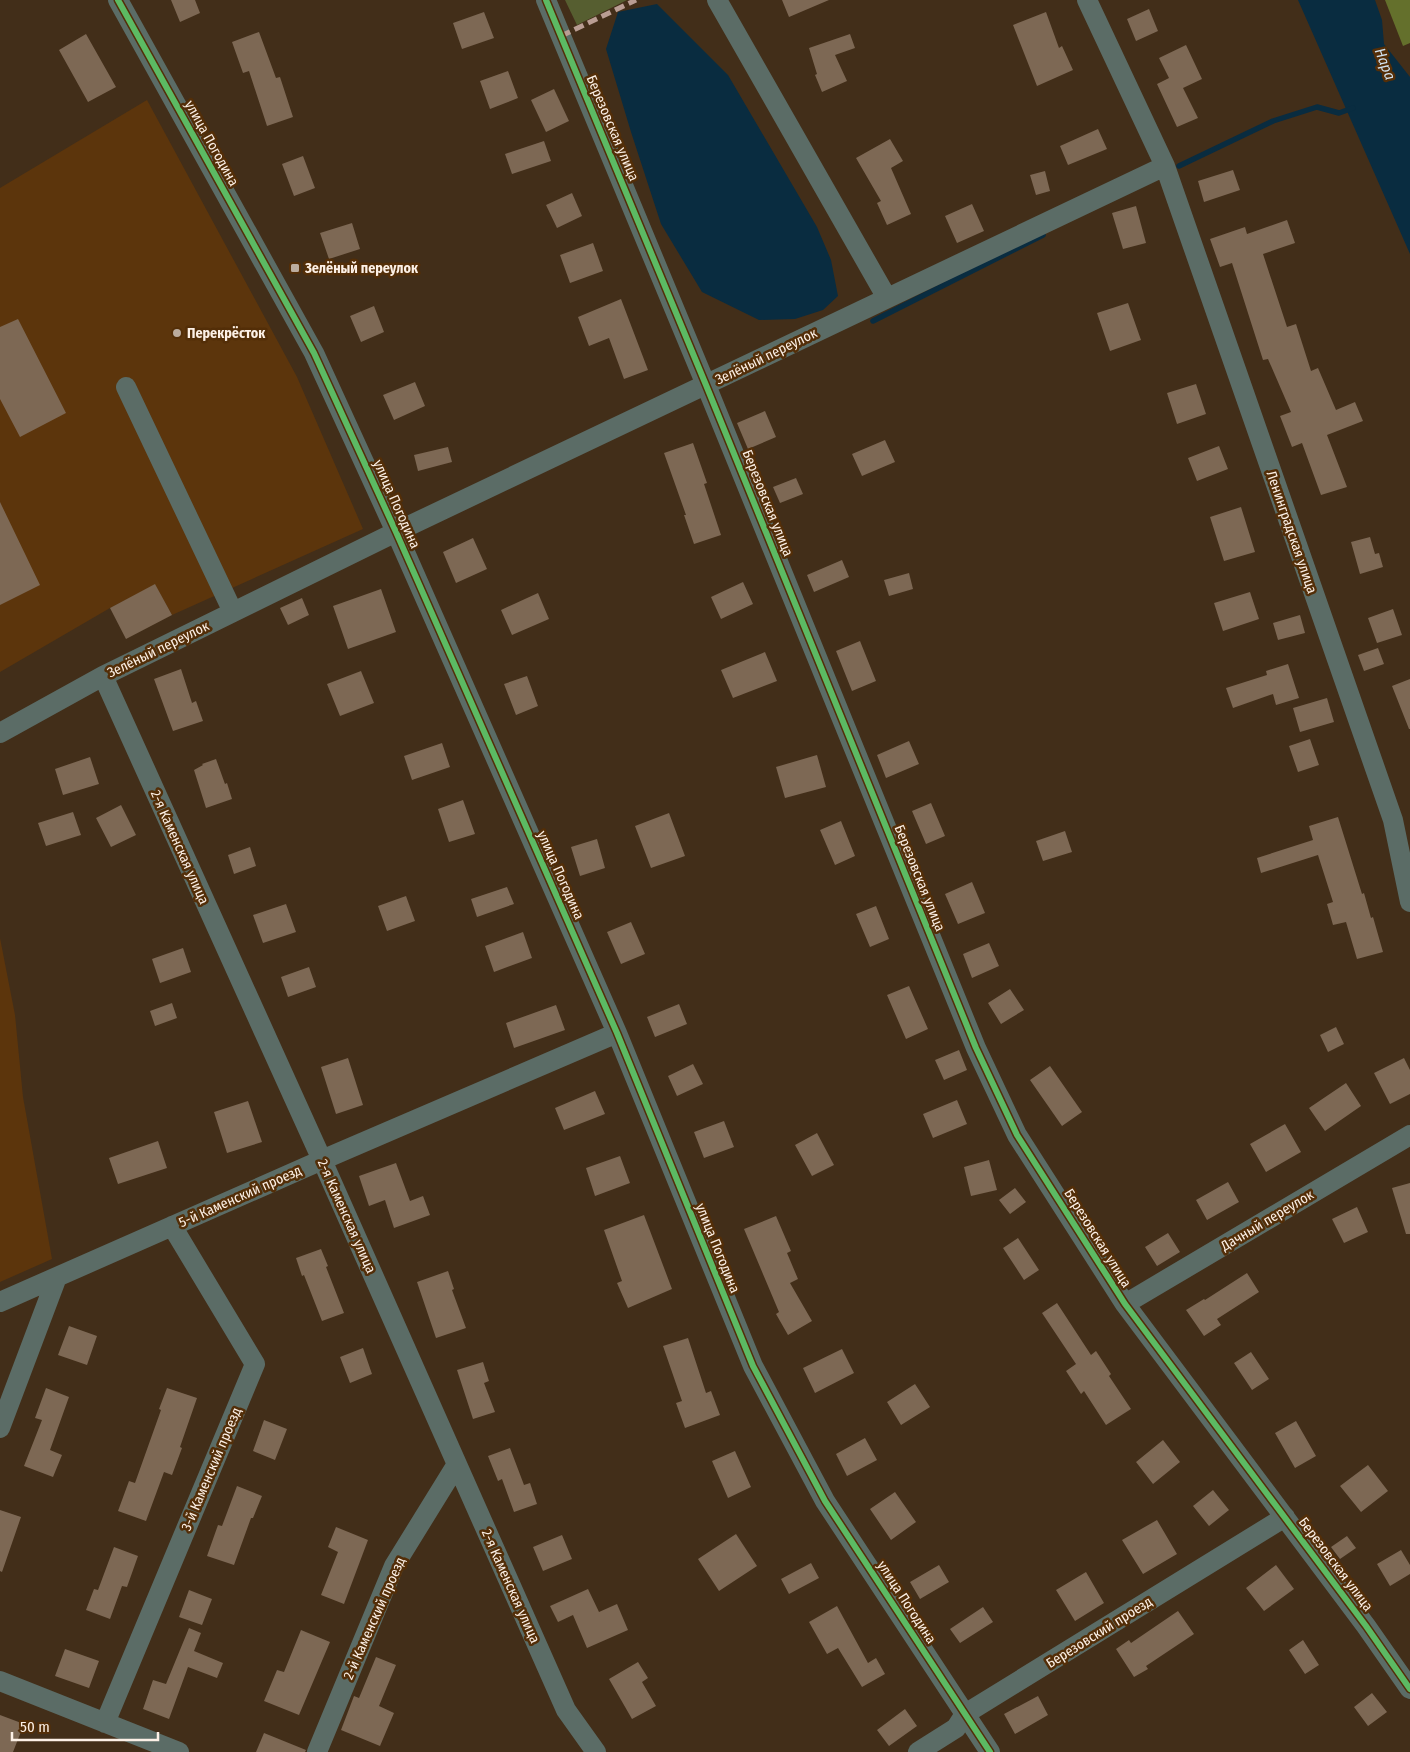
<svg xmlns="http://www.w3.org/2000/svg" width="1410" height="1752" viewBox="0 0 1410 1752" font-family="'Fira Sans Condensed',sans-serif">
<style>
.built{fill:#5c350c}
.green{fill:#565e30}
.forest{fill:#64702c}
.water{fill:#092c40}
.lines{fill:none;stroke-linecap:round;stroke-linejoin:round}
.stream{stroke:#092c40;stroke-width:5.5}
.building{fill:#7d6854}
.minor{stroke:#5b6c66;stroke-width:20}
.quiet{stroke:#b99d93;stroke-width:5;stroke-dasharray:10 5;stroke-linecap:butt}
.cycleway-casing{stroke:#532e08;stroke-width:9}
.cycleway{stroke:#5cba63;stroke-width:6}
.poi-dot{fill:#bbac9e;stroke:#532e08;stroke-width:2}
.labels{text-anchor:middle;stroke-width:5;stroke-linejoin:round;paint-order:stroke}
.street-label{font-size:14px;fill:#fcf0e6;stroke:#532e08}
.poi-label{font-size:14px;font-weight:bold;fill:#fcf0e6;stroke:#532e08;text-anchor:start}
.water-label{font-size:15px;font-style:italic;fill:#d2e3f1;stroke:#532e08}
</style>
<rect width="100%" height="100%" fill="#422e19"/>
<path class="built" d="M 147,100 L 297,377 L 363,529 L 172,615 L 155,585 L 110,608 L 0,672 L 0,188 Z
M 0,938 L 15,1015 L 23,1097 L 52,1259 L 0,1282 Z"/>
<path class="green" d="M 565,0 L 627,0 L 577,25 Z"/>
<path class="forest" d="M 1385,0 L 1410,0 L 1410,43 L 1403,46 Z"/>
<path class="water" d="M 1298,0 L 1375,0 L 1382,20 L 1384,44 L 1410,77 L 1410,254 Z
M 657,4 L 728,75 L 817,227 L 831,260 L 838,296 L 823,310 L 795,319 L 759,320 L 702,292 L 661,224 L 631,132 L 606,49 L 618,12 Z"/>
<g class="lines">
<path class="stream" d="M 1179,166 L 1273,121 L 1317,107 L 1339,113 L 1353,108
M 873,321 L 1043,235"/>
</g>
<path class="building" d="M 171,0 L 195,0 L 200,13 L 180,22 Z
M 782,0 L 829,0 L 789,17 Z
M 1149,9 L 1158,31 L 1136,41 L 1127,19 Z
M 484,12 L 494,38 L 462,49 L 453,23 Z
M 1046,12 L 1059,48 L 1062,46 L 1073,70 L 1037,86 L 1013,25 Z
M 259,32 L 276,78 L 280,77 L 293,117 L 267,126 L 249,71 L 243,73 L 232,42 Z
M 86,34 L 116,87 L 88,102 L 59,50 Z
M 850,34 L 855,48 L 835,55 L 847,81 L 822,92 L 815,75 L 817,74 L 809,48 Z
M 1186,45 L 1202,79 L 1183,88 L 1198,118 L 1177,127 L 1157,84 L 1169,78 L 1159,58 Z
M 508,71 L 518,98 L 490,109 L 480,81 Z
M 554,89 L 569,121 L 546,132 L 531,100 Z
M 1098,129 L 1107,149 L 1068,165 L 1060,146 Z
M 890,139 L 903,161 L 891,168 L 911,214 L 887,225 L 877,203 L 881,201 L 856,158 Z
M 544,141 L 551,161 L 512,174 L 505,154 Z
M 303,156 L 315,188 L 294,196 L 282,164 Z
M 1233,170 L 1240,190 L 1204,202 L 1198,181 Z
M 1045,171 L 1050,191 L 1036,195 L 1030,175 Z
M 572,193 L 582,216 L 557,228 L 546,205 Z
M 972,204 L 984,231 L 957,243 L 945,216 Z
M 1136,206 L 1146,243 L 1123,249 L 1112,213 Z
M 1287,220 L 1295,243 L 1263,254 L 1287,327 L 1296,324 L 1311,371 L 1318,368 L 1336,410 L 1355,402 L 1363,421 L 1327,435 L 1347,487 L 1321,495 L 1302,443 L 1292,447 L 1280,416 L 1291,412 L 1268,359 L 1263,360 L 1232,263 L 1220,267 L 1210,239 L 1245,227 L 1247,234 Z
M 352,223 L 360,249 L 329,259 L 320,233 Z
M 593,243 L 603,271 L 570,283 L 560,255 Z
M 621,299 L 648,370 L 624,379 L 609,338 L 589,346 L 578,317 Z
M 1128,303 L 1141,340 L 1110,351 L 1097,313 Z
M 374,306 L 384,332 L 361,342 L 350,316 Z
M 18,319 L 66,413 L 20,437 L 0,399 L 0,327 Z
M 415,382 L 425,406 L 394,420 L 383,395 Z
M 1196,384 L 1206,414 L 1177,424 L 1167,393 Z
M 765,411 L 776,437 L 748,449 L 737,423 Z
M 885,440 L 895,462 L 862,476 L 852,454 Z
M 693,443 L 707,483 L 704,484 L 721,535 L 694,544 L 684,515 L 686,515 L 664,453 Z
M 1219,446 L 1228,469 L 1197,481 L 1188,458 Z
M 448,447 L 452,462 L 418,471 L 414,455 Z
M 796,478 L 803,494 L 780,503 L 773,487 Z
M 0,502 L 40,585 L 0,605 Z
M 1241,507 L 1255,552 L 1224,561 L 1210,517 Z
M 1370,537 L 1375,554 L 1379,553 L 1383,567 L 1360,574 L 1351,542 Z
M 473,538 L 487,569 L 456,583 L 443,552 Z
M 842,560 L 849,577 L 814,592 L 807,575 Z
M 909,573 L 913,589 L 889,596 L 884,580 Z
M 743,582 L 753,604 L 721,619 L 711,597 Z
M 155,584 L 172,615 L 126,639 L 110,608 Z
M 381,589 L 396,632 L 348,649 L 333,606 Z
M 1250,592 L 1259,619 L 1223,631 L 1214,603 Z
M 538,593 L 549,619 L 512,635 L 501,610 Z
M 302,598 L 309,615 L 288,625 L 280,608 Z
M 1393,609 L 1402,635 L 1377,643 L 1368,618 Z
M 1300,615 L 1305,633 L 1278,640 L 1273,623 Z
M 860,641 L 876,681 L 852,691 L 836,651 Z
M 1378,648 L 1384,664 L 1364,671 L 1358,655 Z
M 765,652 L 777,681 L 733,698 L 721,670 Z
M 1288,664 L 1299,698 L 1276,705 L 1273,694 L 1233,708 L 1226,688 L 1267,675 L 1266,671 Z
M 181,669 L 192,703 L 196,701 L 203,721 L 173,731 L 154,679 Z
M 361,671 L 374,703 L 340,716 L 327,684 Z
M 527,676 L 538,706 L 516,715 L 504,684 Z
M 1410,679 L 1410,729 L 1409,729 L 1392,686 Z
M 1327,698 L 1334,722 L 1300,732 L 1293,708 Z
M 1310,739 L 1319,765 L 1298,772 L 1289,746 Z
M 909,741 L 919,764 L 886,778 L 877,755 Z
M 442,743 L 450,767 L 412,780 L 404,756 Z
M 817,755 L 826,787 L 785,798 L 776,767 Z
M 90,757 L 99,784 L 63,795 L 55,769 Z
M 216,759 L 225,784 L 227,783 L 232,799 L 206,808 L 194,770 L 203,765 L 202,764 Z
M 463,800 L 475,834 L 449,842 L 438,809 Z
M 931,803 L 945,836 L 926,844 L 912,811 Z
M 121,805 L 136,835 L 111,847 L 96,818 Z
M 73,812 L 81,835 L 46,846 L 38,823 Z
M 669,813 L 685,856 L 651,868 L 635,826 Z
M 1338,817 L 1362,894 L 1364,893 L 1371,918 L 1373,917 L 1383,952 L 1357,959 L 1346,922 L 1333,925 L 1327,904 L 1333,902 L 1318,855 L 1261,873 L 1257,858 L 1313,840 L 1309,826 Z
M 841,821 L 855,856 L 835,865 L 820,830 Z
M 1065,831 L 1072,852 L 1043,861 L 1036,841 Z
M 597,839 L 605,868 L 580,876 L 571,847 Z
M 250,847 L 256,866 L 234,874 L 228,855 Z
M 972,882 L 985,913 L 958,924 L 945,894 Z
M 507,887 L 514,904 L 477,917 L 471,899 Z
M 406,896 L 415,921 L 387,931 L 378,906 Z
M 286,904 L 296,932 L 263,943 L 253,915 Z
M 876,906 L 889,939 L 870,947 L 856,914 Z
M 631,922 L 645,954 L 621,964 L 607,932 Z
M 523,932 L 532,958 L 494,972 L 485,946 Z
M 989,943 L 999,966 L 972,978 L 963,954 Z
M 183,948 L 191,972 L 160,983 L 152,959 Z
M 309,967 L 316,987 L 288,997 L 281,977 Z
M 909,986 L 928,1029 L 906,1039 L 887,995 Z
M 1010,989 L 1024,1010 L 1001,1024 L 988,1003 Z
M 172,1003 L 177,1018 L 155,1026 L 150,1011 Z
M 679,1004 L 687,1024 L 655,1037 L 647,1017 Z
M 556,1005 L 565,1030 L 514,1048 L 506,1023 Z
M 1336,1027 L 1344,1044 L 1328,1052 L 1320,1035 Z
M 959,1050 L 967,1070 L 944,1080 L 935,1060 Z
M 348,1058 L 363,1105 L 336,1114 L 321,1067 Z
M 1404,1058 L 1410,1070 L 1410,1094 L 1390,1104 L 1374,1073 Z
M 693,1064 L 703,1084 L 677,1096 L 668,1076 Z
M 1050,1066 L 1082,1112 L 1062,1126 L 1030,1080 Z
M 1346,1083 L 1361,1106 L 1325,1131 L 1309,1108 Z
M 595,1091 L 605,1114 L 564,1130 L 555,1108 Z
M 957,1100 L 967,1124 L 933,1138 L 923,1114 Z
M 248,1101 L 262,1142 L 227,1153 L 214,1112 Z
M 724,1121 L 734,1147 L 704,1158 L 694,1132 Z
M 1285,1124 L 1301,1152 L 1266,1172 L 1250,1144 Z
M 817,1133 L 834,1165 L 812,1176 L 795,1145 Z
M 158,1141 L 167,1168 L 118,1184 L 109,1158 Z
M 620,1156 L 630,1183 L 595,1196 L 586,1168 Z
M 989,1160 L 997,1190 L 971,1196 L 964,1167 Z
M 396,1163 L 410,1201 L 423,1196 L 430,1215 L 394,1228 L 385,1200 L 369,1206 L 359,1176 Z
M 1228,1182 L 1239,1202 L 1207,1220 L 1196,1200 Z
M 1410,1183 L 1410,1234 L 1406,1234 L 1392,1188 Z
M 1015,1188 L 1026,1202 L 1010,1214 L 999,1200 Z
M 1357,1207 L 1368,1232 L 1344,1243 L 1332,1219 Z
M 644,1215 L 672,1289 L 628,1308 L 617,1283 L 622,1281 L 604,1230 Z
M 776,1216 L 791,1251 L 787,1253 L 798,1279 L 790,1283 L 812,1321 L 788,1335 L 776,1314 L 779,1312 L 744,1229 Z
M 1168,1233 L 1180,1252 L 1157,1266 L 1145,1247 Z
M 1018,1238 L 1039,1270 L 1024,1280 L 1003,1248 Z
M 321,1249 L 328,1266 L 326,1267 L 344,1313 L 322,1321 L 304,1275 L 302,1276 L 296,1258 Z
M 448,1271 L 454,1289 L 452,1290 L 466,1328 L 436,1338 L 417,1282 Z
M 1247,1273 L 1259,1292 L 1217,1319 L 1221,1325 L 1204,1336 L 1186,1310 L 1204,1299 L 1205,1300 Z
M 1057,1303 L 1091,1355 L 1096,1351 L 1111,1374 L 1109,1376 L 1131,1409 L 1106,1425 L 1084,1391 L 1081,1394 L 1066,1371 L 1076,1364 L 1042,1313 Z
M 69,1326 L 97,1336 L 87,1365 L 58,1355 Z
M 688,1338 L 706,1393 L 711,1391 L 720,1415 L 685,1428 L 676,1403 L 682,1401 L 663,1346 Z
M 363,1348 L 372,1374 L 350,1383 L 340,1357 Z
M 842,1349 L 854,1373 L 815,1393 L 803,1368 Z
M 1251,1352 L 1269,1379 L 1252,1390 L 1234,1363 Z
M 483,1362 L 489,1381 L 484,1383 L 495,1412 L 473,1419 L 457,1370 Z
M 915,1384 L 930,1407 L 901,1425 L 887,1402 Z
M 46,1388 L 69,1397 L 50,1450 L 62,1455 L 53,1477 L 24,1466 L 42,1420 L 35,1418 Z
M 167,1388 L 197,1398 L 180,1447 L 182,1448 L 172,1475 L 164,1472 L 146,1521 L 118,1511 L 129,1481 L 135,1483 L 161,1410 L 159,1409 Z
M 264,1420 L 287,1429 L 275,1460 L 253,1451 Z
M 1296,1421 L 1316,1456 L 1295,1468 L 1275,1433 Z
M 865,1438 L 877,1460 L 847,1476 L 836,1454 Z
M 1163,1440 L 1180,1462 L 1153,1484 L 1136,1462 Z
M 510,1448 L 524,1485 L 530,1483 L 537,1504 L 514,1512 L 502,1479 L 498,1481 L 488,1456 Z
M 735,1451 L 751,1487 L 728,1498 L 712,1461 Z
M 1368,1465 L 1388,1491 L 1361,1512 L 1340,1486 Z
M 237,1486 L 262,1496 L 253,1518 L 251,1518 L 234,1565 L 207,1556 L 218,1525 L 222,1526 Z
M 1213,1490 L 1229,1510 L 1209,1526 L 1193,1506 Z
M 895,1492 L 916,1522 L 891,1540 L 870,1509 Z
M 0,1510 L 21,1517 L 2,1572 L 0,1571 Z
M 1157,1520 L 1177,1554 L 1143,1574 L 1122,1540 Z
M 336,1527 L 368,1540 L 344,1604 L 321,1595 L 338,1552 L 328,1547 Z
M 736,1534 L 757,1566 L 719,1591 L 698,1559 Z
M 562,1535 L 572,1559 L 543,1571 L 533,1547 Z
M 1347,1536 L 1356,1548 L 1340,1559 L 1331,1547 Z
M 114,1547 L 138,1556 L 127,1587 L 122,1586 L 110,1619 L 86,1610 L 94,1589 L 98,1590 Z
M 1401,1550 L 1410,1565 L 1410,1574 L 1390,1586 L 1377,1564 Z
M 811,1563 L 819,1578 L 789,1594 L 781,1579 Z
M 939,1565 L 949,1582 L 920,1599 L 910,1582 Z
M 1276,1565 L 1294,1589 L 1264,1611 L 1246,1588 Z
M 1086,1572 L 1104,1603 L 1075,1621 L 1056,1590 Z
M 588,1589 L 599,1612 L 617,1604 L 628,1630 L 587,1648 L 573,1615 L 558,1622 L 550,1606 Z
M 189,1590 L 212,1599 L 202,1625 L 179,1617 Z
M 837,1606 L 868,1663 L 876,1658 L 885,1674 L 862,1687 L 838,1648 L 827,1654 L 809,1622 Z
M 983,1607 L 993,1622 L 960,1643 L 950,1629 Z
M 1178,1611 L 1194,1634 L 1146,1666 L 1148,1669 L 1134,1677 L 1116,1649 L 1129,1640 L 1131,1643 Z
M 189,1628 L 201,1633 L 194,1651 L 223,1663 L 217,1678 L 188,1667 L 169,1719 L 143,1709 L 153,1680 L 166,1684 Z
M 301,1630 L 330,1642 L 299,1715 L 264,1701 L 277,1670 L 284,1672 Z
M 1303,1640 L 1319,1665 L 1305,1674 L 1289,1650 Z
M 65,1649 L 99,1661 L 89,1688 L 55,1676 Z
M 376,1657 L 396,1665 L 379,1706 L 394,1713 L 380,1746 L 341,1730 L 354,1696 L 359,1698 Z
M 638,1662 L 648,1678 L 642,1682 L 656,1706 L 632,1719 L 609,1679 Z
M 1372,1693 L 1387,1712 L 1368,1726 L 1354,1707 Z
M 1038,1696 L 1048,1715 L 1015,1734 L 1004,1714 Z
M 905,1709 L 917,1726 L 889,1746 L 877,1730 Z
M 0,1715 L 24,1724 L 13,1752 L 0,1752 Z
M 264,1733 L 306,1750 L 305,1752 L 256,1752 Z"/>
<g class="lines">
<path class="minor" d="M 118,0 L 314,353 L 396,532 L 617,1033 L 753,1366 L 825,1501 L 990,1752
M 546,0 L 706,385 L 976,1048 L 1017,1135 L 1125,1304 L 1366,1626 L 1410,1689
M 717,0 L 887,298
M 1087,0 L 1165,166 L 1393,820 L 1410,902
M 126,387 L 233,612
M 103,676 L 322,1160 L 566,1710 L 596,1752
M 0,733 L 103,676 L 396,532 L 1165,166
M 0,1302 L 322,1160 L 617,1033
M 1125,1304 L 1410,1135
M 0,1428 L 57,1277
M 0,1681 L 179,1752
M 105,1723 L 255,1364 L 172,1226
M 317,1752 L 394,1566 L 457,1464
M 918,1752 L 956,1728 L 965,1714 L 1285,1517"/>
<path class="quiet" d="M 561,36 L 636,0"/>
<g class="cycleway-casing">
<path id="cycleway" d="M 118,0 L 314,353 L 396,532 L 617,1033 L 753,1366 L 825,1501 L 990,1752
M 546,0 L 706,385 L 976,1048 L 1017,1135 L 1125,1304 L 1366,1626 L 1410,1689"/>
</g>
<use href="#cycleway" class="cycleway"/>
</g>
<g class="poi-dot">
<rect x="290" y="263" width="10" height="10" rx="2.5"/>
<circle cx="177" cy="333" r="5"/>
</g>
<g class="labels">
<g class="street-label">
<text transform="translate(613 128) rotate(67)" y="5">Березовская улица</text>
<text transform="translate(212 143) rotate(61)" y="5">улица Погодина</text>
<text transform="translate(766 356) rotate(-26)" y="5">Зелёный переулок</text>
<text transform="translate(768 503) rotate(68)" y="5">Березовская улица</text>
<text transform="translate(397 504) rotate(66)" y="5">улица Погодина</text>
<text transform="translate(1292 532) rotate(71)" y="5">Ленинградская улица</text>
<text transform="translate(158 649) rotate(-26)" y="5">Зелёный переулок</text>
<text transform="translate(180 847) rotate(66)" y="5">2-я Каменская улица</text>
<text transform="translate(561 875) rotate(66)" y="5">улица Погодина</text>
<text transform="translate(920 878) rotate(68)" y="5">Березовская улица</text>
<text transform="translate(240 1196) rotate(-24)" y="5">5-й Каменский проезд</text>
<text transform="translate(347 1216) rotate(66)" y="5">2-я Каменская улица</text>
<text transform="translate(1267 1220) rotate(-31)" y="5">Дачный переулок</text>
<text transform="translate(1098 1238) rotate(58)" y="5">Березовская улица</text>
<text transform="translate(718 1248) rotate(68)" y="5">улица Погодина</text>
<text transform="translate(211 1469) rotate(-67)" y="5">3-й Каменский проезд</text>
<text transform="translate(1336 1564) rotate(53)" y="5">Березовская улица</text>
<text transform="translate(511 1586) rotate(66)" y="5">2-я Каменская улица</text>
<text transform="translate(907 1602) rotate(57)" y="5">улица Погодина</text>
<text transform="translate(374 1618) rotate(-66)" y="5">2-й Каменский проезд</text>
<text transform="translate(1099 1632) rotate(-32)" y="5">Березовский проезд</text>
</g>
<g class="poi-label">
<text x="305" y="273">Зелёный переулок</text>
<text x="187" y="338">Перекрёсток</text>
</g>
<g class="water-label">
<text transform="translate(1385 64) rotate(69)" y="5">Нара</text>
</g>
</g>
<path d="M12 1732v8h146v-8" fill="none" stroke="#fcf0e6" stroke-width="2.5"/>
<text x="20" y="1732" font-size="15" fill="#fcf0e6" stroke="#532e08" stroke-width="4" paint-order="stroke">50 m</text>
</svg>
